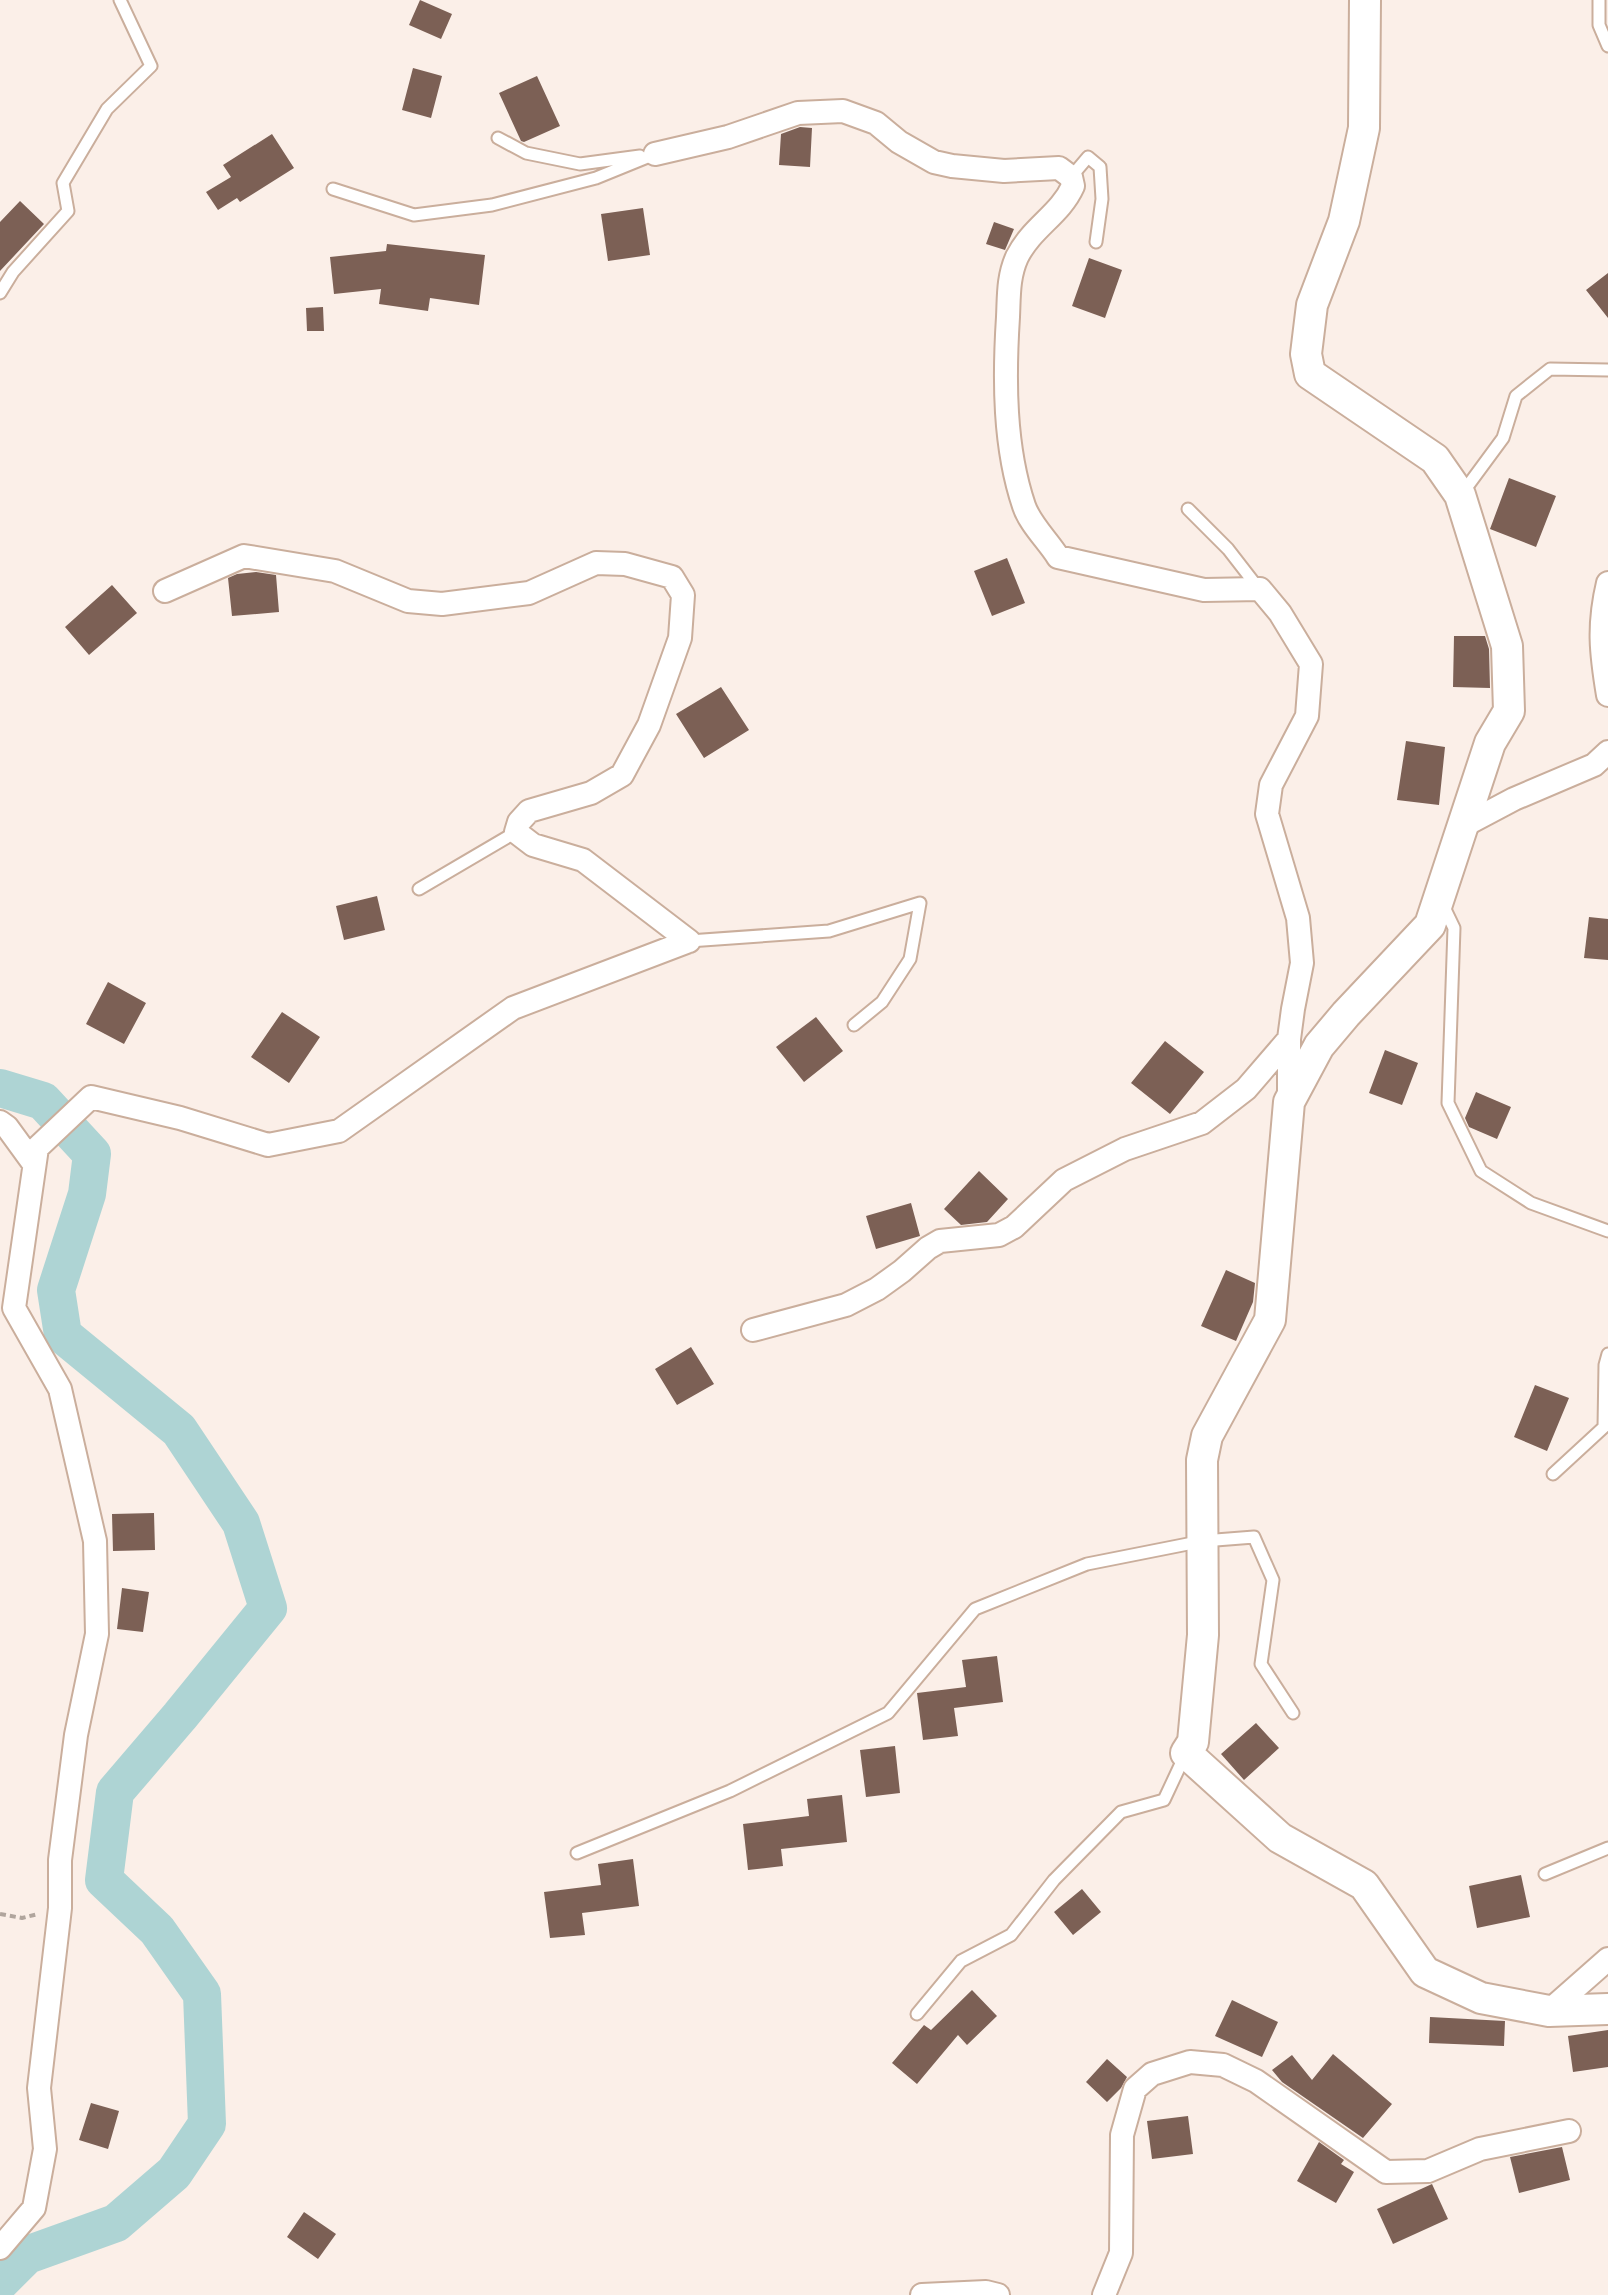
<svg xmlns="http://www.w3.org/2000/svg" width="1608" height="2295" viewBox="0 0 1608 2295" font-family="'Times New Roman',serif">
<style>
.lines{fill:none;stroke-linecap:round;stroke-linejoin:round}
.river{stroke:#aed4d4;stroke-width:38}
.building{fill:#7c6055}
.lane-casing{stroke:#caae9c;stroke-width:15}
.street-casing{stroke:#caae9c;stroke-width:26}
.secondary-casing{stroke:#caae9c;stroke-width:34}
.path{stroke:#b0a59d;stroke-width:4;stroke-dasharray:6 4;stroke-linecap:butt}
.lane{stroke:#fff;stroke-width:11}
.street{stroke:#fff;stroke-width:22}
.secondary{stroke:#fff;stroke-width:30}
</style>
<rect width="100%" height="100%" fill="#fbefe8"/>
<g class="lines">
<path class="river" d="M 0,1088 L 43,1101 L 92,1154 L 87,1194 L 56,1290 L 63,1335 L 179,1430 L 241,1523 L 268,1608 L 180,1716 L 115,1792 L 104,1880 L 157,1930 L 202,1994 L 207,2124 L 174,2173 L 116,2223 L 27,2255 L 0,2282"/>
</g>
<path class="building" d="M 420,0 L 452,14 L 441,39 L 409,25 Z
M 413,68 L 442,76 L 431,118 L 402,110 Z
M 537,76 L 560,126 L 524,142 L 521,141 L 499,93 Z
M 800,127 L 812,128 L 810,167 L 779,165 L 781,134 Z
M 272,134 L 294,168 L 240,202 L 237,198 L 218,210 L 206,192 L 231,177 L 223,165 Z
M 20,201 L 44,224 L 0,271 L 0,222 Z
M 643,208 L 650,255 L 608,261 L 601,214 Z
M 994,222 L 1014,229 L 1005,250 L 986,244 Z
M 387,244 L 485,255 L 479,305 L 430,298 L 428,311 L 379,304 L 381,289 L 334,294 L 330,257 L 386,251 Z
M 1089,258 L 1122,270 L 1105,318 L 1072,306 Z
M 1608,273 L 1608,318 L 1586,290 Z
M 323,307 L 324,331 L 307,331 L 306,308 Z
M 1509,478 L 1556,496 L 1536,547 L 1490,529 Z
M 1007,558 L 1025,603 L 992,616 L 974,571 Z
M 256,572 L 276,575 L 279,612 L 232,616 L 228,578 L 237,574 Z
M 112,585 L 137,613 L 89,655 L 65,627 Z
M 1454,636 L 1485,636 L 1489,649 L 1490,688 L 1453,687 Z
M 721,687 L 749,730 L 704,758 L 676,714 Z
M 1406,741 L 1445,747 L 1439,805 L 1397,800 Z
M 377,896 L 385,930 L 344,940 L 336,906 Z
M 1589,917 L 1608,919 L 1608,960 L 1584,958 Z
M 108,982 L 146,1003 L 124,1044 L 86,1024 Z
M 282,1012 L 320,1037 L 289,1083 L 251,1057 Z
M 816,1017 L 843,1051 L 804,1082 L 776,1047 Z
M 1165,1041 L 1204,1072 L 1170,1114 L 1131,1083 Z
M 1385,1050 L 1418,1063 L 1402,1105 L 1369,1093 Z
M 1476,1092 L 1511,1107 L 1497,1139 L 1469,1127 L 1465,1118 Z
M 979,1171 L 1008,1199 L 987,1222 L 961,1225 L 944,1209 Z
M 911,1203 L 920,1236 L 876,1249 L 866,1216 Z
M 1226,1270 L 1255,1283 L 1253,1302 L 1236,1341 L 1201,1326 Z
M 691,1347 L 714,1384 L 677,1405 L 655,1369 Z
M 1535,1385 L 1569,1398 L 1547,1451 L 1514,1437 Z
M 154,1513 L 155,1550 L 113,1551 L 112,1514 Z
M 122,1588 L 149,1592 L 143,1632 L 117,1629 Z
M 997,1656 L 1003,1702 L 954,1708 L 958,1736 L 923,1740 L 917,1693 L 966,1687 L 962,1660 Z
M 1256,1723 L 1279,1748 L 1244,1780 L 1221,1754 Z
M 895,1746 L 900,1793 L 866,1797 L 860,1750 Z
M 842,1795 L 847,1842 L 781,1849 L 783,1866 L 748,1870 L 743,1824 L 809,1816 L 807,1799 Z
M 633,1859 L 639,1906 L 582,1913 L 585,1935 L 550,1938 L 544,1892 L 601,1885 L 598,1864 Z
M 1521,1875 L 1530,1917 L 1477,1928 L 1469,1886 Z
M 1082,1889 L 1101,1912 L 1073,1935 L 1054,1912 Z
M 972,1990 L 997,2016 L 967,2045 L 958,2035 L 917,2084 L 892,2063 L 924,2025 L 931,2030 Z
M 1232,2000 L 1278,2022 L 1262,2057 L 1215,2036 Z
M 1430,2017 L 1505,2021 L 1504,2046 L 1429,2043 Z
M 1608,2030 L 1608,2067 L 1573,2072 L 1568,2036 Z
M 1333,2054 L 1392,2104 L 1363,2138 L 1282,2082 L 1272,2070 L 1292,2055 L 1312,2080 Z
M 1107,2059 L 1127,2077 L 1121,2088 L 1107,2102 L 1086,2082 Z
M 91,2103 L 119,2111 L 108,2149 L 79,2140 Z
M 1188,2116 L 1193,2154 L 1152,2159 L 1147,2121 Z
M 1319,2142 L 1344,2160 L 1341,2164 L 1354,2172 L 1336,2203 L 1297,2181 Z
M 1562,2147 L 1570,2180 L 1519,2193 L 1510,2157 Z
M 1432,2184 L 1448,2219 L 1393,2244 L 1377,2209 Z
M 304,2212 L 336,2234 L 318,2259 L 287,2237 Z"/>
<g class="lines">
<g class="lane-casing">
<path id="lane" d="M 1599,0 L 1599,25 L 1608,46
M 498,138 L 526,153 L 580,164 L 640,156
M 1071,177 L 1088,157 L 1100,167 L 1102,199 L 1096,242
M 333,189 L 414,215 L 492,205 L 596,178 L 655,154
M 0,293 L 13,272 L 68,211 L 63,183 L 107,109 L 151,66 L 120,0
M 1461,495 L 1503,438 L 1516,396 L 1550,369 L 1608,370
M 1188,509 L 1228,549 L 1259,589
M 419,889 L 516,832
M 1442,903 L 1454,928 L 1448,1103 L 1481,1171 L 1531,1203 L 1608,1231
M 689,941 L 829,931 L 920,903 L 910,959 L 882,1002 L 854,1025
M 1553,1474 L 1604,1427 L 1605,1365 L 1608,1354
M 577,1853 L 730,1791 L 888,1713 L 975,1609 L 1087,1564 L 1203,1541 L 1254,1537 L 1273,1580 L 1261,1664 L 1293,1713
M 1545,1874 L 1608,1848
M 917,2014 L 961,1961 L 1011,1935 L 1054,1880 L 1121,1812 L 1164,1800 L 1186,1753"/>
</g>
<g class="street-casing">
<path id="street" d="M 655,154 L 728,137 L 798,113 L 843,111 L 876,123 L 899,142 L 934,162 L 952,166 L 1004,171 L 1059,168 L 1071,177 L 1073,186 C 1060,215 1032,227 1017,257 C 1008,277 1009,296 1008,317 C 1004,379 1004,447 1024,506 C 1030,524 1048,541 1058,557 L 1204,590 L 1260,589 L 1280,613 L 1311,664 L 1307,716 L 1271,785 L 1267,814 L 1298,918 L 1302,963 L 1293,1009 L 1289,1039 L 1289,1098
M 1608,583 C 1598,625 1601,653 1608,695
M 165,591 L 244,556 L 335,571 L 408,601 L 442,604 L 529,593 L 596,563 L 625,564 L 672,577 L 683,595 L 680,638 L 649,725 L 622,775 L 591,793 L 529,811 L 519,822 L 516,832 L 533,845 L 583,860 L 689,941
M 1463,826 L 1514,799 L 1594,765 L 1608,752
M 0,1122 L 7,1127 L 34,1164
M 753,1330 L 846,1305 L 877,1289 L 902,1271 L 928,1248 L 940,1241 L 999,1235 L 1014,1227 L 1064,1180 L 1125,1149 L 1202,1123 L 1246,1089 L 1289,1039
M 1549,2011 L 1608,1959
M 0,2248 L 34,2208 L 45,2149 L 39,2088 L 60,1908 L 60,1860 L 76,1735 L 97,1634 L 95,1541 L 60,1389 L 14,1308 L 37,1148 L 91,1097 L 180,1118 L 268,1145 L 339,1131 L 513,1008 L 689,941
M 922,2295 L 986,2292 L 998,2295
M 1104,2295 L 1121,2253 L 1122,2135 L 1135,2089 L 1152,2074 L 1190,2062 L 1223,2065 L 1256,2081 L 1386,2172 L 1428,2171 L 1480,2149 L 1569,2131"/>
</g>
<g class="secondary-casing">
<path id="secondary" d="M 1365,0 L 1364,128 L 1344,221 L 1312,305 L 1306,354 L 1310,374 L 1435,459 L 1460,495 L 1507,646 L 1509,711 L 1490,743 L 1430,925 L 1346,1014 L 1319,1046 L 1289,1102 L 1270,1320 L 1207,1436 L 1202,1460 L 1203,1635 L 1193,1742 L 1186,1753 L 1280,1838 L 1364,1885 L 1425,1972 L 1481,1998 L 1549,2011 L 1608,2009"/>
</g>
<path class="path" d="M 0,1914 L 22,1918 L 38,1914"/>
<use href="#lane" class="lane"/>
<use href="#street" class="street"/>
<use href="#secondary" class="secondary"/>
</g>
</svg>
